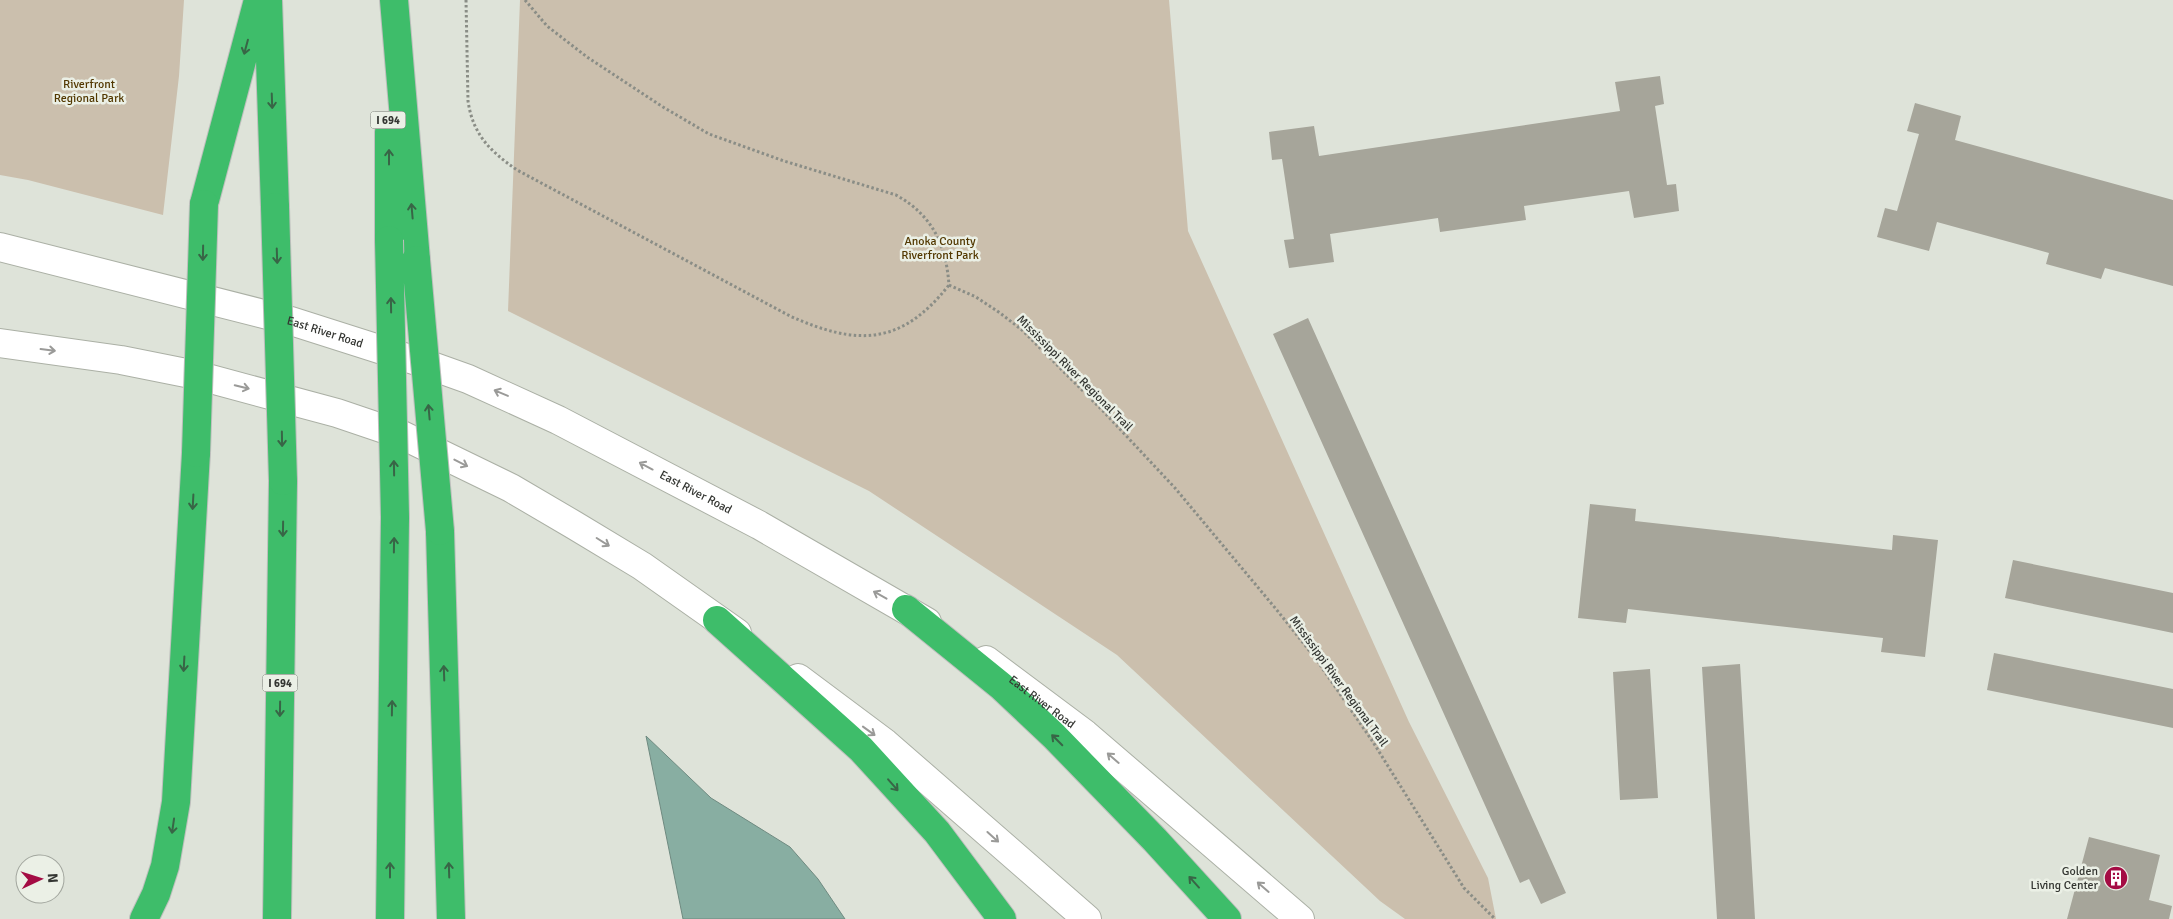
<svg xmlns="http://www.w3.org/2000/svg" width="2173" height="919" viewBox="0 0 2173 919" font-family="Signika,sans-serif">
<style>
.green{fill:#cbbfad}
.water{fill:#88aea2;stroke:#6f8a80}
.building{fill:#a6a59a}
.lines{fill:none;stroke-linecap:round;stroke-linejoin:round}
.secondary-casing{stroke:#abb0a5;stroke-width:30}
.highway-casing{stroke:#bebfbd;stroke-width:30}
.path{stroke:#8a8d86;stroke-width:3;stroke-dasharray:2.5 2.5;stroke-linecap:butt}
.secondary{stroke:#fff;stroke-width:28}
.highway{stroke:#3ebd6a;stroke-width:28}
.highway-bridge-casing{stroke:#bebfbd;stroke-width:30;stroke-linecap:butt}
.highway-bridge{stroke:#3ebd6a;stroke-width:28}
.oneway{stroke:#386546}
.oneway2{stroke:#9a9a98}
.labels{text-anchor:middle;stroke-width:5;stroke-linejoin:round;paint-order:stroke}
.shield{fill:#ebf0e6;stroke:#6b6e68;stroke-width:1}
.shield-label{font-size:11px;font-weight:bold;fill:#343632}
.park-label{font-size:12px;fill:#523801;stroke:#ebf0e6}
.street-label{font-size:12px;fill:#343632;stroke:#ebf0e6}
.poi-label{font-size:12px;fill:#343632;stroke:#ebf0e6;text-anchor:end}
</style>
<rect width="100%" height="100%" fill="#dee3d9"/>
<path class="green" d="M 0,0 L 184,0 L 179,76 L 163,215 L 28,180 L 0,175 Z
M 520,0 L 1169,0 L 1188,231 L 1409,722 L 1488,878 L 1496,919 L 1405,919 L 1380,901 L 1117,655 L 869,491 L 508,311 Z"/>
<path class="water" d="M 646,736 L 711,798 L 790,847 L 818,879 L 845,919 L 683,919 Z"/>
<path class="building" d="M 1660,76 L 1664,104 L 1655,106 L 1667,185 L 1676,184 L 1679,211 L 1634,218 L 1629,191 L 1524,206 L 1526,220 L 1440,232 L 1438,218 L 1330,234 L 1334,262 L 1289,268 L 1284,240 L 1294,239 L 1282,159 L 1272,160 L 1269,132 L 1314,126 L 1319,156 L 1620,111 L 1615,82 Z
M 1915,103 L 1961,116 L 1955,140 L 2173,200 L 2173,286 L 2105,268 L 2101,279 L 2046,264 L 2049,253 L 1937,222 L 1929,251 L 1877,237 L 1885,208 L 1897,211 L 1919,134 L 1907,131 Z
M 1308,318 L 1566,893 L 1541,904 L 1529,879 L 1520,883 L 1273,334 Z
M 1590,504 L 1636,509 L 1635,521 L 1892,550 L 1893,535 L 1938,540 L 1925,657 L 1881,652 L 1883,638 L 1628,609 L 1626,623 L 1578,618 Z
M 2013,560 L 2173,593 L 2173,633 L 2005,598 Z
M 1994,653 L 2173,689 L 2173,728 L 1987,690 Z
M 1740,664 L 1755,919 L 1717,919 L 1702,667 Z
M 1650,669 L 1658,798 L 1620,800 L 1613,672 Z
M 2089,837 L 2160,855 L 2149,900 L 2172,906 L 2169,919 L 2067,919 Z"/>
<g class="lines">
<g class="secondary-casing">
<g id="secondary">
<path id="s1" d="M 0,247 L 291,321 L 426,364 L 468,379 L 558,420 L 759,525 L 927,622"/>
<path d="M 0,343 L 121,360 L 196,375 L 337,413 L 402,435 L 511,488 L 574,525 L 642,566 L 737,633"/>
<path id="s2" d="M 986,660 L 1085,734 L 1300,919"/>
<path d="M 798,678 L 885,743 L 1087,919"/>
</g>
</g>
<g class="highway-casing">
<path id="highway" d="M 268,0 L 275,207
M 394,0 L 416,260
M 389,132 L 389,240
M 204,204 L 258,0
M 440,531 L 451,919
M 906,609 L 1001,686 L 1054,736 L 1155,840 L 1227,919
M 717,620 L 861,749 L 937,832 L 1002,919
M 144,919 L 156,894 L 165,866 L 176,802 L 196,453
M 277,919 L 283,481
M 390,919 L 395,517"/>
</g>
<path class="path" d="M 466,0 L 468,101 C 473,135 490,151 517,170 L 790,316 C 857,346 901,346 949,285
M 525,0 L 547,26 L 587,57 L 663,107 L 709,134 L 784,161 L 896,195 C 932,215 946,244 949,285
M 949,285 L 976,297 L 1000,313 L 1022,330 L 1103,411 L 1175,488 L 1276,609 L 1316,659 L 1373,742 L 1464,888 L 1495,919"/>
<use href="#secondary" class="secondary"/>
<use href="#highway" class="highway"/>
<g class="highway-bridge-casing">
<path id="highway-bridge" d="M 275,207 L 283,481
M 389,240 L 395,517
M 416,260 L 440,531
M 196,453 L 204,204"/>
</g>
<use href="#highway-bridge" class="highway-bridge"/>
</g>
<defs><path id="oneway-shaft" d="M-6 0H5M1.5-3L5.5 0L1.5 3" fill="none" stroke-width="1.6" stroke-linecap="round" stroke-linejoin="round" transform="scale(1.25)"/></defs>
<g class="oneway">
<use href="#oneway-shaft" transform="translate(246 47) rotate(105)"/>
<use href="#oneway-shaft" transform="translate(272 101) rotate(88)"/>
<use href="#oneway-shaft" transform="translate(389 157) rotate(-90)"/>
<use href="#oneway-shaft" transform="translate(412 211) rotate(-95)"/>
<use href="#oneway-shaft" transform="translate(203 253) rotate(91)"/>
<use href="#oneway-shaft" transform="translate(277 256) rotate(88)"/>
<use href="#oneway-shaft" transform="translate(391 305) rotate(-91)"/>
<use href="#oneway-shaft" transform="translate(429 412) rotate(-95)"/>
<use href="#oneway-shaft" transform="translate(282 439) rotate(89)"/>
<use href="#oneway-shaft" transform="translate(394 468) rotate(-91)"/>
<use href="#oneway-shaft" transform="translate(193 502) rotate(93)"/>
<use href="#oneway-shaft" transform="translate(283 529) rotate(91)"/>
<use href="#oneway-shaft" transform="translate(394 545) rotate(-89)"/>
<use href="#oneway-shaft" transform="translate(184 664) rotate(93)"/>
<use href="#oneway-shaft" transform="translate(444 673) rotate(-92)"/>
<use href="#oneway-shaft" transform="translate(392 708) rotate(-89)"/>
<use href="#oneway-shaft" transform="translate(280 709) rotate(91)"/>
<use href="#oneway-shaft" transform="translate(1057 740) rotate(-135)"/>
<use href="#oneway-shaft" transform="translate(893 785) rotate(49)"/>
<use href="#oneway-shaft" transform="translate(173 826) rotate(98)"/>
<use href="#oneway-shaft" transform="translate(390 870) rotate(-90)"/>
<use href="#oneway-shaft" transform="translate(449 870) rotate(-92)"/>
<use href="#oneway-shaft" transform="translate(1194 882) rotate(-132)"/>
</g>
<g class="oneway2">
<use href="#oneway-shaft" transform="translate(48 350) rotate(7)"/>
<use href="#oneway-shaft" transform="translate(242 387) rotate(14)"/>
<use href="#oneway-shaft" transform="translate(501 393) rotate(-157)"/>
<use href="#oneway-shaft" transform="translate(461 463) rotate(27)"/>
<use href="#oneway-shaft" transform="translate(646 466) rotate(-152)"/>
<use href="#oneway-shaft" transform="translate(603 542) rotate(32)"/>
<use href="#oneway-shaft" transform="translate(880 595) rotate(-151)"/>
<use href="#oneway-shaft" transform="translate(869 731) rotate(36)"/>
<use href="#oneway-shaft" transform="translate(1113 758) rotate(-139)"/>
<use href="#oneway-shaft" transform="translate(993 837) rotate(42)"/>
<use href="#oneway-shaft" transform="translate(1263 887) rotate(-139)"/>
</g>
<defs>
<g id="building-disc" transform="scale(1.25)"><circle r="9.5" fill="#a40c44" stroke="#ebf0e6"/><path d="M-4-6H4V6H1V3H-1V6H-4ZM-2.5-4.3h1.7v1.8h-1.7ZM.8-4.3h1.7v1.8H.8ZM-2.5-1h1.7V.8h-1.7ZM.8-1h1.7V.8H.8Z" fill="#fff"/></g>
</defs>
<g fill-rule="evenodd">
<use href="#building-disc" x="2116" y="878"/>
</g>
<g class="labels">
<g class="shield">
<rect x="370.5" y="111.5" width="35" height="17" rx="4"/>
<rect x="262.5" y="674.5" width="35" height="17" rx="4"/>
</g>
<g class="shield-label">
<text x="388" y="124">I 694</text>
<text x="280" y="687">I 694</text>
</g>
<g class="park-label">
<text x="89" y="88">Riverfront<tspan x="89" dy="14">Regional Park</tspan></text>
<text x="940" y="245">Anoka County<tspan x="940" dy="14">Riverfront Park</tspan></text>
</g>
<g class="street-label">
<text dy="4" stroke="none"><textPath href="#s1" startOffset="336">East River Road</textPath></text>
<text transform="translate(1075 373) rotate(45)" y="4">Mississippi River Regional Trail</text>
<text dy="4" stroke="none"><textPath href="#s1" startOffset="741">East River Road</textPath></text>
<text transform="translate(1339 681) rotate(54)" y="4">Mississippi River Regional Trail</text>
<text dy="4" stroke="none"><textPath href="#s2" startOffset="70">East River Road</textPath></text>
</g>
<g class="poi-label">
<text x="2098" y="875">Golden<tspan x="2098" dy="14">Living Center</tspan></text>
</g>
</g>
<g transform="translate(40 879) rotate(86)"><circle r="24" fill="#ebf0e6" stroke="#a2a69e"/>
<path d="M0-4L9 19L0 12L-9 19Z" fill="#a40c44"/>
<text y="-8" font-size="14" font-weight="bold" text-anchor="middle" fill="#343632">N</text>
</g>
</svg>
